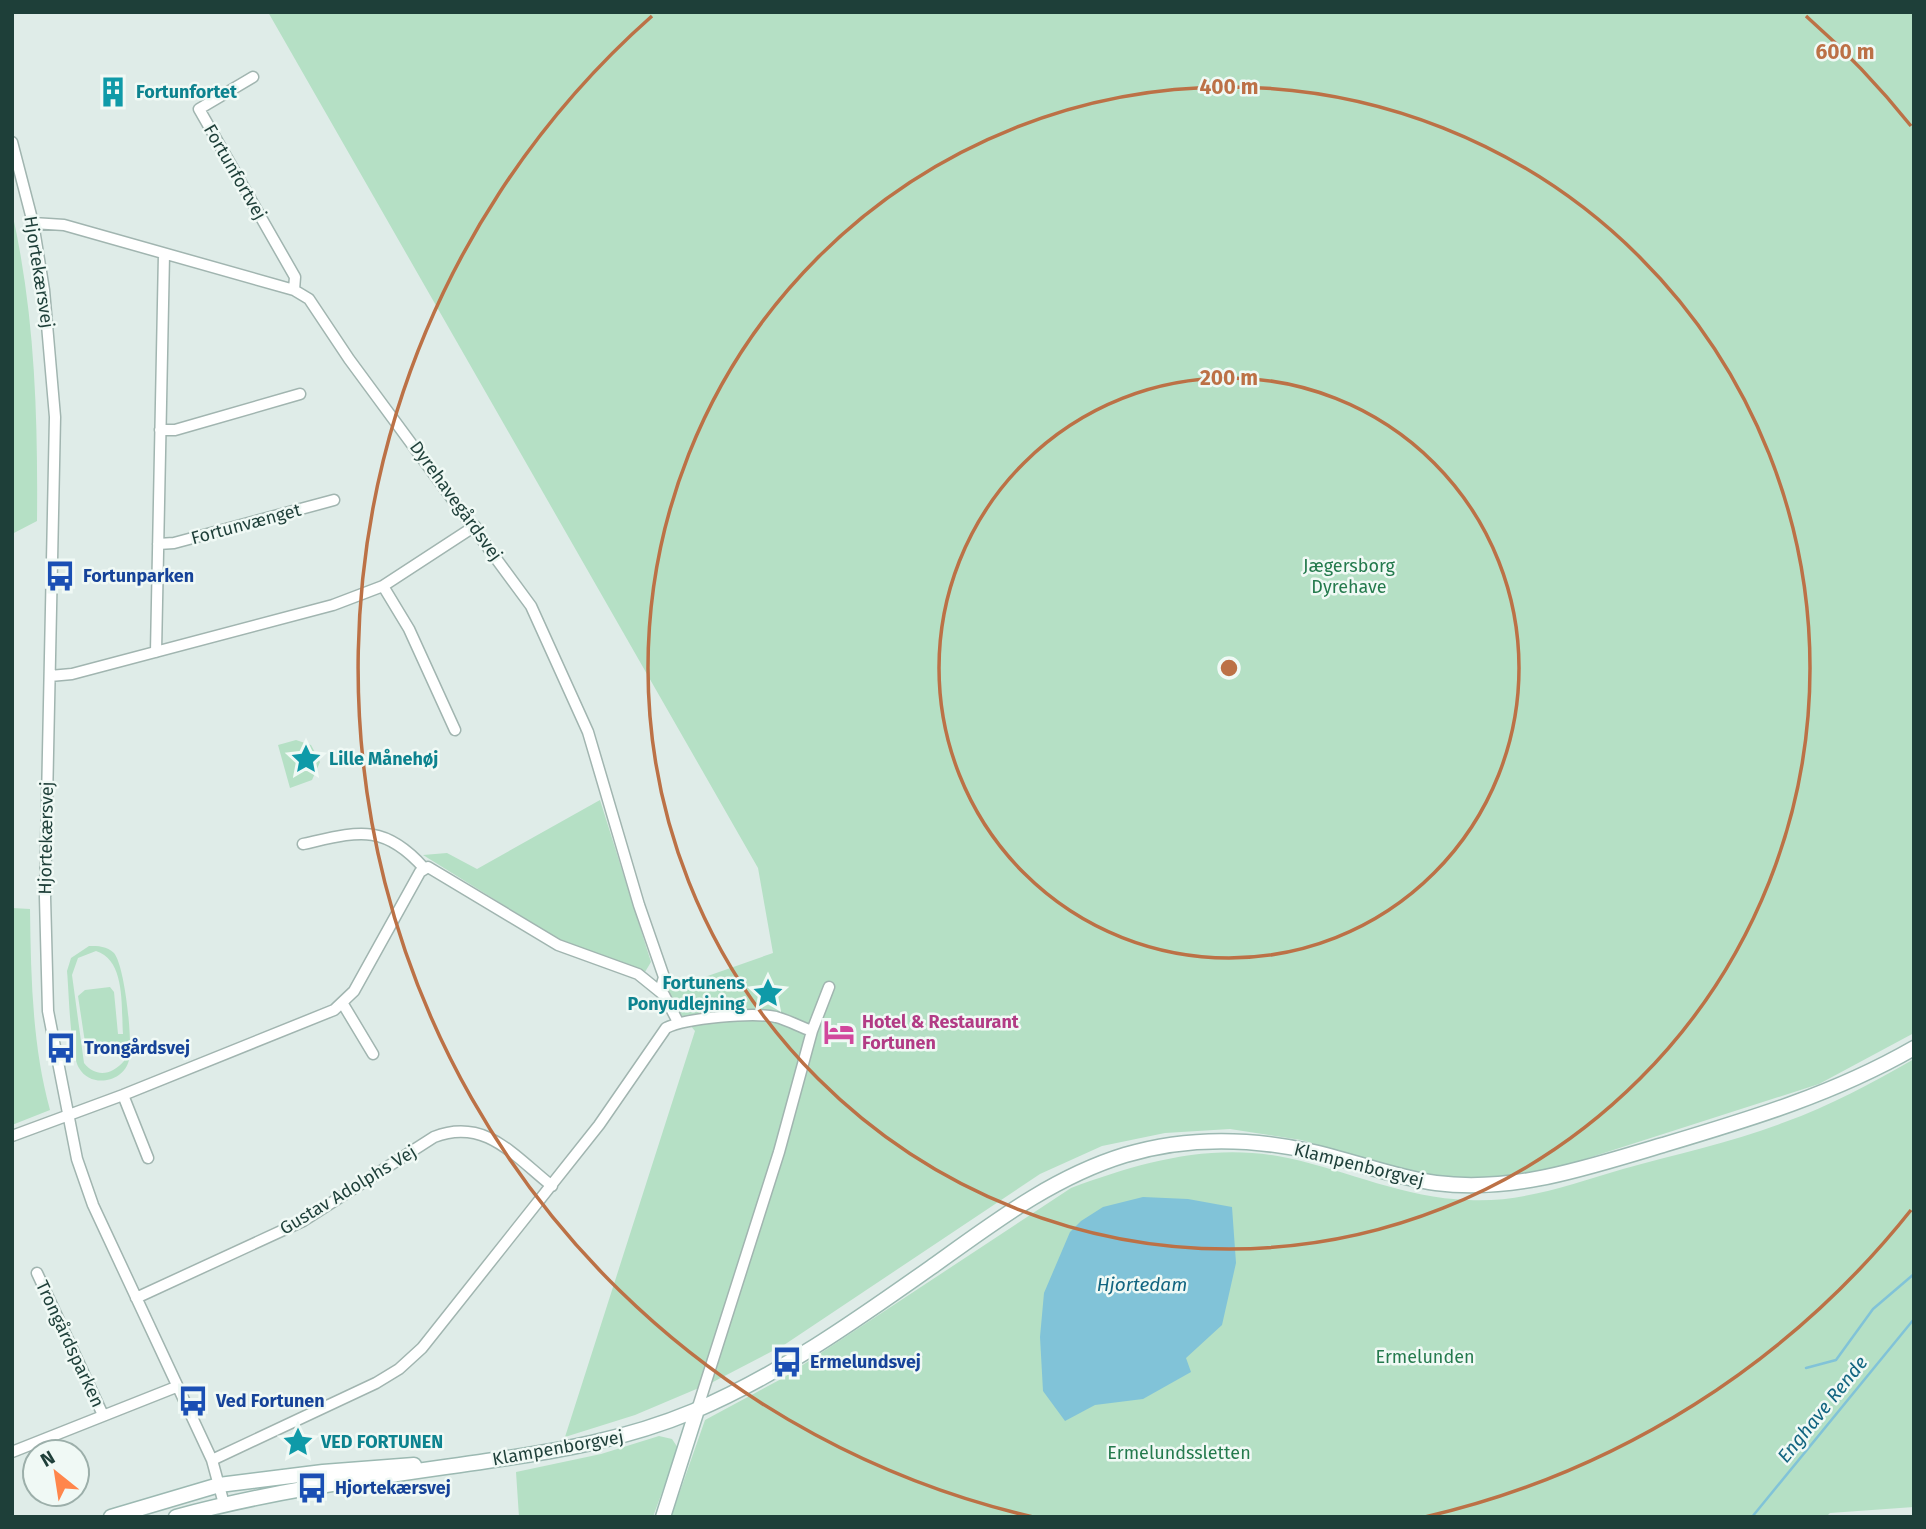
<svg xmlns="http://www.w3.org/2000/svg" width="1926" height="1529" viewBox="0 0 1926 1529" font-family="'Fira Sans',sans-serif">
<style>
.green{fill:#b5e0c5;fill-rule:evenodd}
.water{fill:#81c3d8}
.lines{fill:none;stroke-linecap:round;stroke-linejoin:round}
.stream{stroke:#81c3d8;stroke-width:2.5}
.street-casing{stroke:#a1b5b0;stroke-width:13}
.secondary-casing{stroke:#9cb9b2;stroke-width:17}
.street{stroke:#fff;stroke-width:10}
.secondary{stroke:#fff;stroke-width:14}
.ring{fill:none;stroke:#bc7146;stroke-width:3.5}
.labels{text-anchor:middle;stroke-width:5;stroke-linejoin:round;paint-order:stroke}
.culture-label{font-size:18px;font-weight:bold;fill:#0d838f;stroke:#f0f9f5;text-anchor:start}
.street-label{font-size:18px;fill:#1e3f39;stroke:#f0f9f5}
.park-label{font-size:18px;fill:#247a4d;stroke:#f0f9f5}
.transit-label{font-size:18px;font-weight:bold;fill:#164399;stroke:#f0f9f5;text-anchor:start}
.hotel-label{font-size:18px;font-weight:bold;fill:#b23c85;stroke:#f0f9f5;text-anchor:start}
.water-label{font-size:19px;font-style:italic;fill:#126581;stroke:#f0f9f5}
.centre{fill:#bc7146;stroke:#f0f9f5;stroke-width:3.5}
.ring-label{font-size:21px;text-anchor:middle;font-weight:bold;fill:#bc7146;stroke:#f0f9f5;stroke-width:5;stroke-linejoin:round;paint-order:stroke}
</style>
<rect width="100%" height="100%" fill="#dfece8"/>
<path class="green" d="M 268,12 L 1914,12 L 1914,1033 L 1819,1084 L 1551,1170 L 1478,1181 L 1411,1172 L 1301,1140 L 1230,1129 L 1165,1133 L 1102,1146 L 1040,1174 L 784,1345 L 713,1382 L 635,1415 L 565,1437 L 695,1031 L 662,992 L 773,953 L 758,868 Z
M 12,212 C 35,314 38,417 37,521 L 12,534 Z
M 296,740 L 311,745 L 320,762 L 312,780 L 290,788 L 278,745 Z
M 600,800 L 651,962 L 645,972 L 573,948 L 423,855 L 447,853 L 477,869 Z
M 12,908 L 30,909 C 31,977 32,1044 50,1110 L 12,1125 Z
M 89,946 C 98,946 107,946 114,953 C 125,966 133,1043 129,1060 C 124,1082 91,1089 79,1068 C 70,1052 69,992 67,971 L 71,958 ZM 96,951 C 126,960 121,1008 123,1034 L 118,1034 L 114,992 L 110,987 L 85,990 L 78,996 L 86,1049 L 94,1053 L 116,1048 L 123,1042 L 124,1061 C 112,1075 96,1078 84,1063 L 72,975 L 78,958 Z
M 1914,1059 L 1914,1507 L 1830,1513 L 1826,1517 L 671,1517 L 705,1420 L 783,1378 L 1071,1188 C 1141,1162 1212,1142 1288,1158 C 1348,1171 1405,1198 1468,1200 C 1522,1203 1571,1184 1623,1169 C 1676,1154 1733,1142 1785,1122 C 1830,1106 1872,1083 1914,1059 Z
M 659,1436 L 672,1439 L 678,1448 L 653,1517 L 519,1517 L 516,1472 L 601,1454 Z"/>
<path class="water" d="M 1143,1197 L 1188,1199 L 1232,1207 L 1236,1263 L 1222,1325 L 1186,1358 L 1191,1372 L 1143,1399 L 1095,1405 L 1065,1421 L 1043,1391 L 1040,1337 L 1044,1293 L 1070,1232 L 1081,1221 L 1103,1207 Z"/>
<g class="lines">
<path class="stream" d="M 1806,1368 L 1836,1360 L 1873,1309 L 1914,1274
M 1752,1517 L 1914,1319"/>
<g class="street-casing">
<path id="street" d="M 253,77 L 199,109 L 295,277 L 294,290
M 12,142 L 33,223 L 44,290 L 55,417 L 45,897 L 48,1011 L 77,1159 L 93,1205 L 212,1460 L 224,1504
M 33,223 L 64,225 L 294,290 L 309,299 L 349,359 L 531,606 L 588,732 L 639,905 L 664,977 L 660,991
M 160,430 L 175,430 L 300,394
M 158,544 L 174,543 L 334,500
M 383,586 L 409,629 L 455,730
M 156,652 L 164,254
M 50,676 L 72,674 L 333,605 L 383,586 L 475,526
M 303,844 C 357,832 383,822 424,868
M 343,1004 L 373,1054
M 123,1095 L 148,1158
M 12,1136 L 123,1095 L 334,1010 L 354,991 L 420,872 L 428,867 L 558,945 L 638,974 L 664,995 L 678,1022
M 37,1273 L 103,1415
M 136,1298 L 303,1221 L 434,1137 C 485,1117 514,1156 552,1186
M 697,1410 L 779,1152 L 812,1031 L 829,987
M 12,1452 L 176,1387
M 212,1460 L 376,1383 L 399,1369 L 422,1348 L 599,1125 L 666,1028 C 686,1018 753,1012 776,1017 C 788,1020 800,1027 812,1031"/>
</g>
<g class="secondary-casing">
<path id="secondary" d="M 111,1517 L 219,1485 L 323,1472 L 414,1465
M 176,1517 C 278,1489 384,1476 487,1461 C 559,1451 627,1439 694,1411 C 779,1375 858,1319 933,1266 C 993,1223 1053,1177 1125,1155 C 1185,1137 1249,1138 1309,1151 C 1352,1160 1392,1177 1436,1183 C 1515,1193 1588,1167 1663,1145 C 1750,1119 1834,1094 1914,1048
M 663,1517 L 697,1410"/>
</g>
<use href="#street" class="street"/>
<use href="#secondary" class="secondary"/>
</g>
<g class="ring">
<circle cx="1229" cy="668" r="290"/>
<circle cx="1229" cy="668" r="581"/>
<path d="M1911 1210A871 871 0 0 1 1425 1517M1033 1517A871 871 0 0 1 652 16M1806 16A871 871 0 0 1 1911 126"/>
</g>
<defs>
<g id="building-bare" transform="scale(2.415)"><path d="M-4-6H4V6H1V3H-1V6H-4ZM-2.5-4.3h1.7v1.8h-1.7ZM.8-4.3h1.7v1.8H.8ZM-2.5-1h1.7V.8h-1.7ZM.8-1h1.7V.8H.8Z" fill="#0f9aa8" stroke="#f0f9f5" stroke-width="2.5" paint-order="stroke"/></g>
<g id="bus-bare" transform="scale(2.415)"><path d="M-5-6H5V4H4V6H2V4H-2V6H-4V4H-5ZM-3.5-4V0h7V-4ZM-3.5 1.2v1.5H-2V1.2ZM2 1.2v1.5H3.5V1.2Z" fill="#1a4fb4" stroke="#f0f9f5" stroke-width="2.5" paint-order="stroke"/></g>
<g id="sight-bare" transform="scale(2.415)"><path d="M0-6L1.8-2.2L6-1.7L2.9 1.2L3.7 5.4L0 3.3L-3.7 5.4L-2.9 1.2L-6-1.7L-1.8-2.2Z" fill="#0f9aa8" stroke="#f0f9f5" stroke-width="2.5" paint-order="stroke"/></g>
<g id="hotel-bare" transform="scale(2.415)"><path d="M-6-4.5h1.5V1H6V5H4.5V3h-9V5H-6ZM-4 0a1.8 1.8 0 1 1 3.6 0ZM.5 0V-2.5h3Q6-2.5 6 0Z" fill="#d1479c" stroke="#f0f9f5" stroke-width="2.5" paint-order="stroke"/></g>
</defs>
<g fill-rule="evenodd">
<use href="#building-bare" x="113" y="92"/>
<use href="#bus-bare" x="60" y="576"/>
<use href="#sight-bare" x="306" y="759"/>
<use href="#sight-bare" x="768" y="993"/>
<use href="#hotel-bare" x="839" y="1032"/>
<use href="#bus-bare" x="61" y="1048"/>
<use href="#bus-bare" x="787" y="1362"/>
<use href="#bus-bare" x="193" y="1401"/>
<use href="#sight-bare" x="298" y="1442"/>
<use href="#bus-bare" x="312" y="1488"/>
</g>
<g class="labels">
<g class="culture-label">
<text x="136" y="98">Fortunfortet</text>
<text x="329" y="765">Lille Månehøj</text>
<text x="745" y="989" text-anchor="end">Fortunens<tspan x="745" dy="21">Ponyudlejning</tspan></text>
<text x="321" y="1448">VED FORTUNEN</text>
</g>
<g class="street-label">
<text transform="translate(235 172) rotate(60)" y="6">Fortunfortvej</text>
<text transform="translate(39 272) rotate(81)" y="6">Hjortekærsvej</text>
<text transform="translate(456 501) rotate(54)" y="6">Dyrehavegårdsvej</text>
<text transform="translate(246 524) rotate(-15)" y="6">Fortunvænget</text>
<text transform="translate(46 838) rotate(-89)" y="6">Hjortekærsvej</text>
<text transform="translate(1359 1165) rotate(14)" y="6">Klampenborgvej</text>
<text transform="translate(348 1190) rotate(-31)" y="6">Gustav Adolphs Vej</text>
<text transform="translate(70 1344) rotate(65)" y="6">Trongårdsparken</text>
<text transform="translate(558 1448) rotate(-10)" y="6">Klampenborgvej</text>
</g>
<g class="park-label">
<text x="1349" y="572">Jægersborg<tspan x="1349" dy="21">Dyrehave</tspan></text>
<text x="1425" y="1363">Ermelunden</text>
<text x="1179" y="1459">Ermelundssletten</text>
</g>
<g class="transit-label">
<text x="83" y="582">Fortunparken</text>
<text x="84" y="1054">Trongårdsvej</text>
<text x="810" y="1368">Ermelundsvej</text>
<text x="216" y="1407">Ved Fortunen</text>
<text x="335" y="1494">Hjortekærsvej</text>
</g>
<g class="hotel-label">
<text x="862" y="1028">Hotel &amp; Restaurant<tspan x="862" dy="21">Fortunen</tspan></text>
</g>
<g class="water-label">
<text x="1142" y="1291">Hjortedam</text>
<text transform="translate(1822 1409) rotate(-51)" y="7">Enghave Rende</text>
</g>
</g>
<circle cx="1229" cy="668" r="10" class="centre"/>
<g class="ring-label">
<text x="1845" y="59">600 m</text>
<text x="1229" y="94">400 m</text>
<text x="1229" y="385">200 m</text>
</g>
<rect width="1926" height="1529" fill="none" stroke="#1e3f39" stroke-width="28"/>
<g transform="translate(56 1473) rotate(330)"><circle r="33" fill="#f0f9f5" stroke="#9cafaa" stroke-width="2"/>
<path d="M0-5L12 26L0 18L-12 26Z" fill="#ff864b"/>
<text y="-10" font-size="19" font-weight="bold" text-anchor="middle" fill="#1e3f39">N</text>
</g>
</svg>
